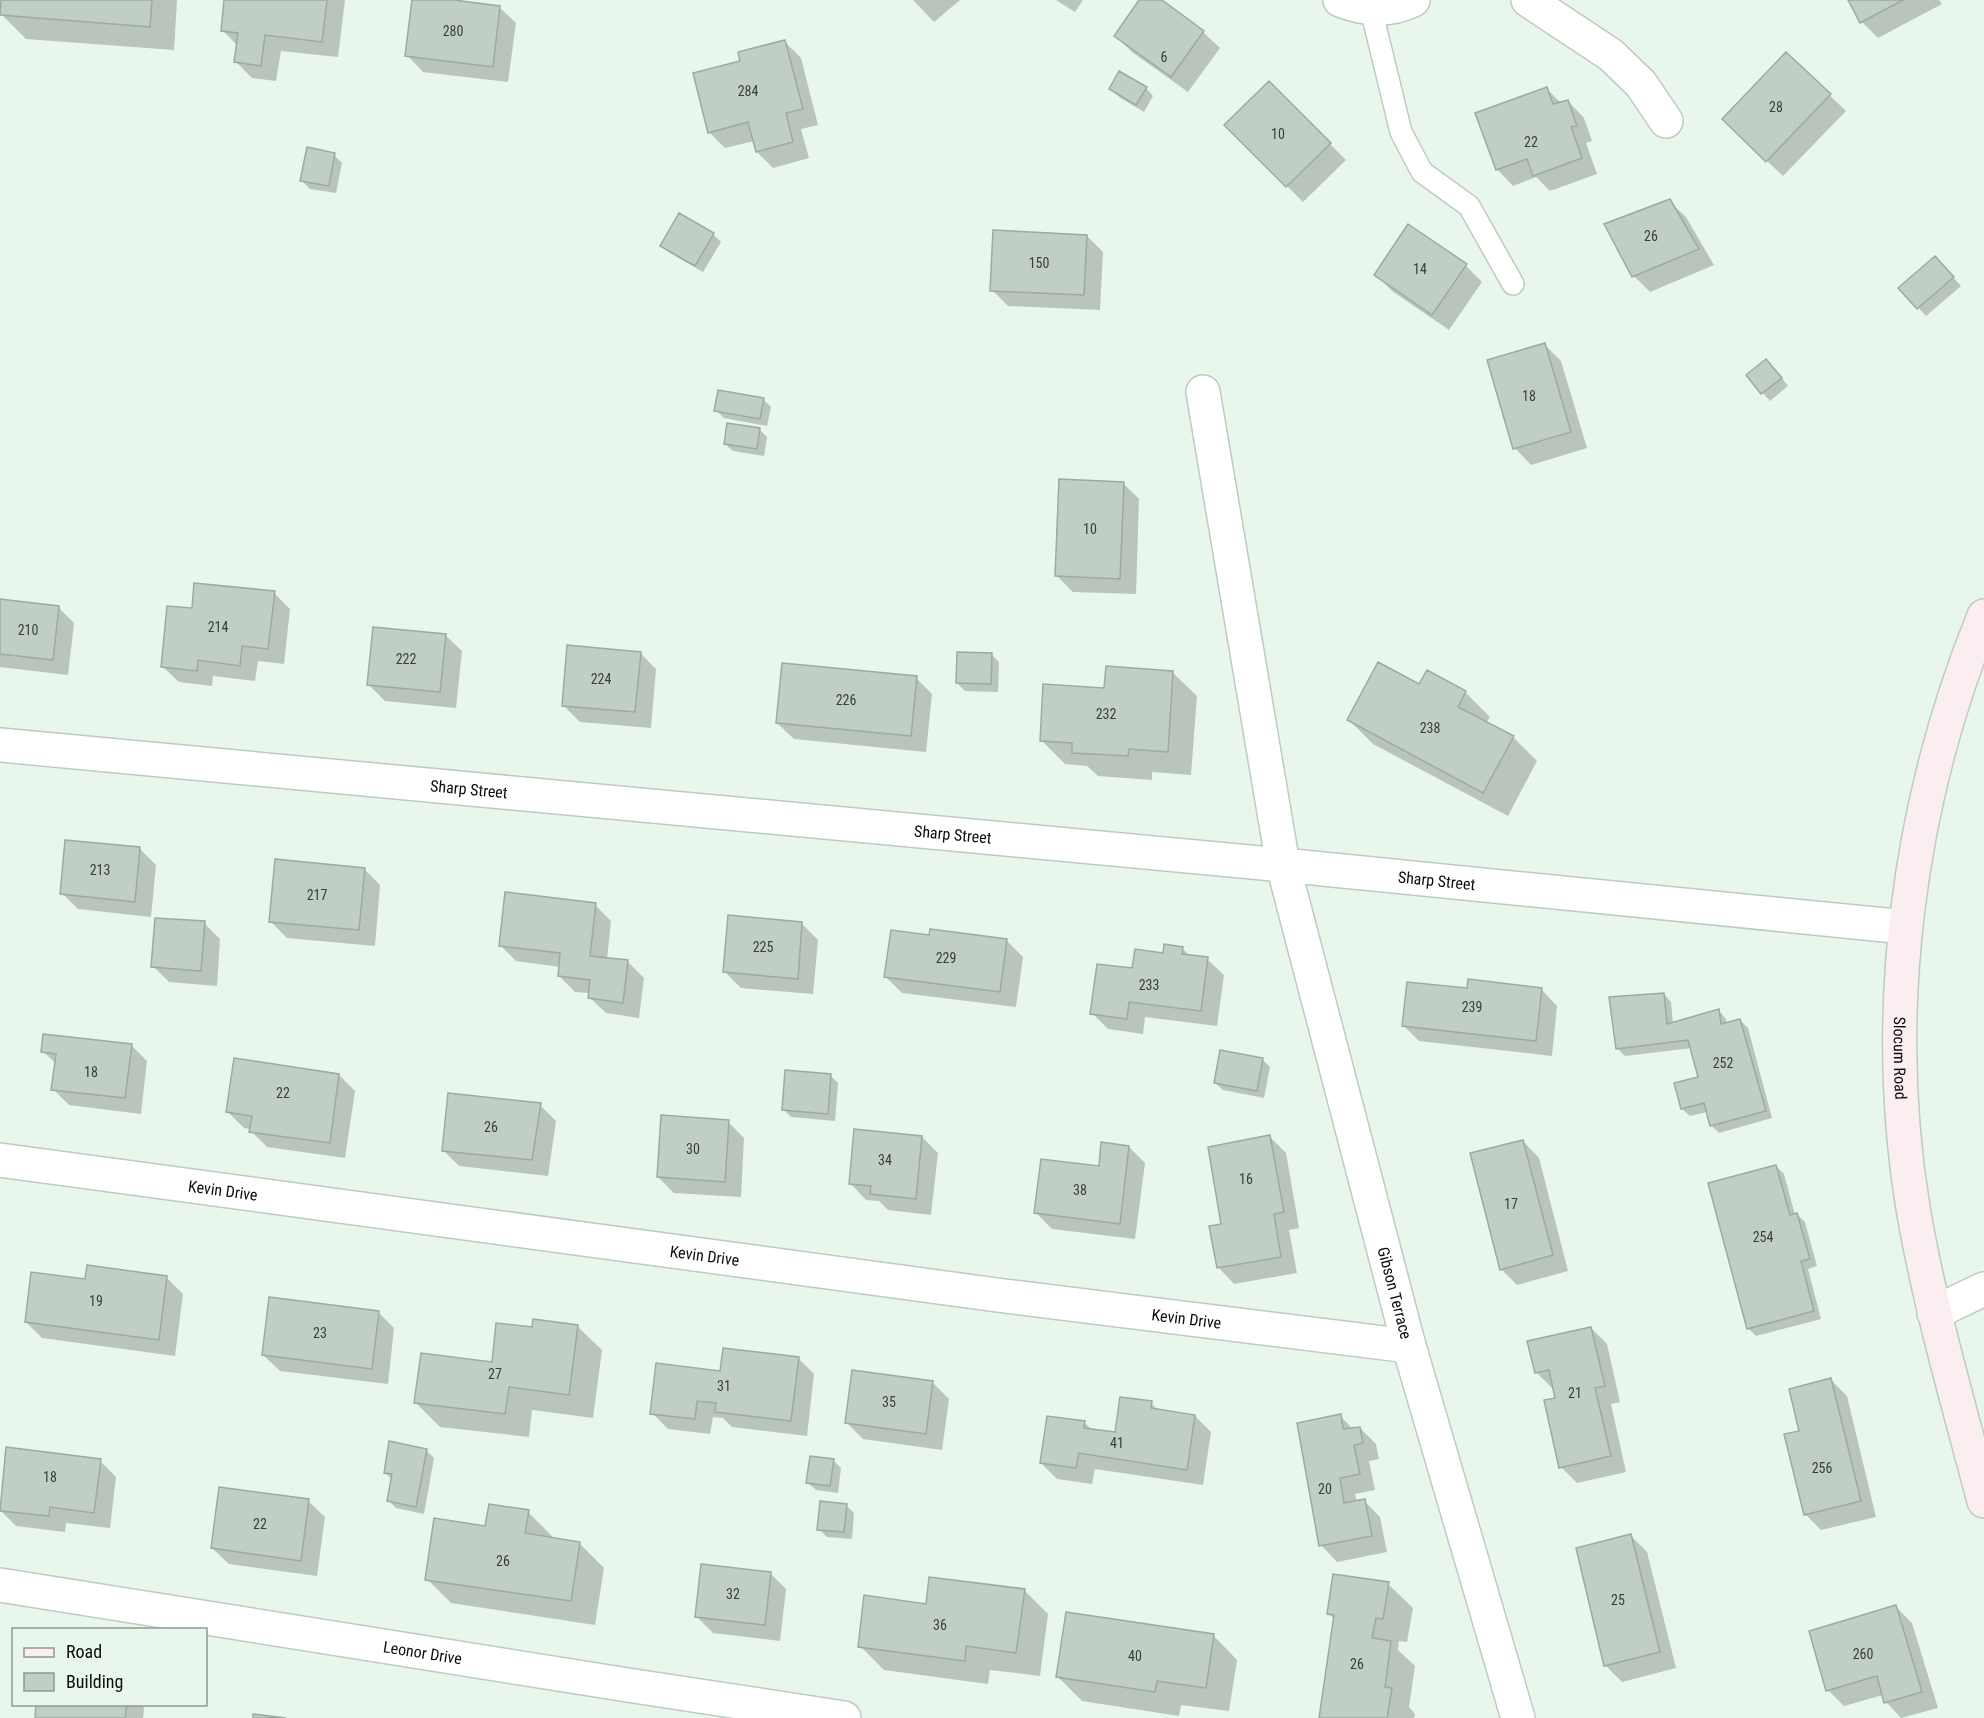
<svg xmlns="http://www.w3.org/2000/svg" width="1984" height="1718" viewBox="0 0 1984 1718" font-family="'Roboto Condensed',sans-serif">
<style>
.shadow{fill:#0003}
.building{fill:#c1cec5;stroke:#9daaa0;stroke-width:1.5}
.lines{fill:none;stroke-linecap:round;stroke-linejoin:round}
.service-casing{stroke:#becbc1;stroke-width:24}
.minor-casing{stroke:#becbc1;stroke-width:36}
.tertiary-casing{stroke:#becbc1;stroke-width:36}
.secondary-casing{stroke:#becbc1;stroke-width:36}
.service{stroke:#fff;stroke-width:21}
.minor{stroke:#fff;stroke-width:33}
.tertiary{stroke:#fff;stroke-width:33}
.secondary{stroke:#fbeef1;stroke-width:33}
.labels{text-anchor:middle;stroke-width:4.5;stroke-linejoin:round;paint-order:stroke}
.number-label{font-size:14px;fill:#383e3a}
.street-label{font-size:16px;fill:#0a0e0b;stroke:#e8f6ec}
</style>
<rect width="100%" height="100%" fill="#e8f6ec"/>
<path class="shadow" d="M 3,0 L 177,0 L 174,50 L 26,39 L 2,15 Z
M 226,0 L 345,0 L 338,57 L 281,51 L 276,81 L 252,78 L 236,62 L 238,46 L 222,30 Z
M 413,0 L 441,0 L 499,7 L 516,23 L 508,82 L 423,72 L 407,55 Z
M 913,0 L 960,0 L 934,22 Z
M 1056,0 L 1083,0 L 1075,12 Z
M 1141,0 L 1160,0 L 1203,32 L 1220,48 L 1188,92 L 1132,52 L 1116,36 Z
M 1849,0 L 1939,0 L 1942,4 L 1878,38 L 1862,22 Z
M 785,42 L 801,58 L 818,125 L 801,129 L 809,158 L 773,168 L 757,152 L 754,141 L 725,148 L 709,132 L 742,62 Z
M 1787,54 L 1846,111 L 1783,176 L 1740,135 Z
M 1269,83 L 1346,160 L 1303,202 L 1226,125 Z
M 1146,88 L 1153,96 L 1144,112 L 1119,97 L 1111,89 Z
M 1547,89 L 1561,103 L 1568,101 L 1584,118 L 1592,141 L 1586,143 L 1597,174 L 1550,191 L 1536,177 L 1513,186 L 1497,169 Z
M 334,155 L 342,163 L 336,193 L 310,189 L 302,181 Z
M 1669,201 L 1686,217 L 1714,265 L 1650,292 L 1634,276 Z
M 1409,226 L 1466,266 L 1482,282 L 1449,330 L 1392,291 L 1376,274 Z
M 713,234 L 721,242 L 703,272 L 670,253 L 662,246 Z
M 1087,236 L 1103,252 L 1100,310 L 1008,306 L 992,290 Z
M 1943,266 L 1961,286 L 1926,316 L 1900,288 Z
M 1545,345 L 1561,361 L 1587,448 L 1531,465 L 1515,448 Z
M 1774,368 L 1788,386 L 1770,401 L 1748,376 Z
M 763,399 L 771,407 L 767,426 L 724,418 L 716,410 Z
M 759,429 L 767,437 L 764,456 L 733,451 L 725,444 Z
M 1123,483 L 1139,499 L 1136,594 L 1073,592 L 1057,576 Z
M 274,593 L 290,609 L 284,664 L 258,661 L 255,681 L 213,676 L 212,686 L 179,682 L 162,666 L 193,610 Z
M 0,600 L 58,607 L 74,623 L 68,675 L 0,667 Z
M 445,635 L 462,651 L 456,708 L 385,701 L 368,684 Z
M 640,653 L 656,669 L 651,728 L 580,722 L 564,706 Z
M 991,654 L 999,662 L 998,692 L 965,691 L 957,683 Z
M 1172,672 L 1197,696 L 1191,775 L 1152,772 L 1152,780 L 1098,776 L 1087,766 L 1065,764 L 1041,740 L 1106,690 Z
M 1428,672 L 1466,693 L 1490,717 L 1486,723 L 1513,737 L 1537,761 L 1508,816 L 1373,744 L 1349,720 L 1420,686 Z
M 916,678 L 932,694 L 926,752 L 794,739 L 777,723 Z
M 140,849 L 156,865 L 151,917 L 78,909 L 62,893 Z
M 364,869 L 380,885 L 375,946 L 287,938 L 271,922 Z
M 595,905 L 611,921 L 607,959 L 628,962 L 644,978 L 639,1018 L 606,1013 L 589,997 L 590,993 L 575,992 L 559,976 L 560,967 L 516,961 L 500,945 Z
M 204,923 L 220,939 L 217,986 L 169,982 L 153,966 Z
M 802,924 L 818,940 L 813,994 L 741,988 L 725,972 Z
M 931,937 L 1006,940 L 1023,957 L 1016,1007 L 902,993 L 886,977 Z
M 1182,948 L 1190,956 L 1207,959 L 1224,975 L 1217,1026 L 1145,1017 L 1143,1034 L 1108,1029 L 1092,1013 L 1134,970 L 1164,955 Z
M 1541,989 L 1557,1006 L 1552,1056 L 1419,1041 L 1403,1025 L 1469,990 Z
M 1664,994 L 1671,1002 L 1673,1024 L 1719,1011 L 1726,1019 L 1727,1024 L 1740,1020 L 1748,1028 L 1772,1118 L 1719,1133 L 1711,1125 L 1707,1112 L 1690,1116 L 1682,1109 L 1676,1084 L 1700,1078 L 1692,1048 L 1625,1056 L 1617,1048 Z
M 131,1045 L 147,1061 L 141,1114 L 69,1105 L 53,1089 L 56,1064 L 43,1051 Z
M 1262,1059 L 1270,1067 L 1264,1098 L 1223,1090 L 1215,1083 Z
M 339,1075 L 355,1091 L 345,1158 L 267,1147 L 251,1131 L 251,1129 L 244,1128 L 227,1111 Z
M 831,1076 L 838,1083 L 835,1121 L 791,1117 L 783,1109 Z
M 540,1105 L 556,1121 L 548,1176 L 459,1166 L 443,1150 Z
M 728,1122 L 744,1138 L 741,1197 L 674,1193 L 658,1177 Z
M 922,1137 L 938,1153 L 931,1215 L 888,1210 L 879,1201 L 866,1200 L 850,1183 Z
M 1270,1137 L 1286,1153 L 1299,1228 L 1289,1230 L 1297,1273 L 1234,1284 L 1218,1267 L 1223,1225 Z
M 1523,1141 L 1539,1158 L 1568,1271 L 1517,1285 L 1501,1269 Z
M 1129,1147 L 1145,1163 L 1135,1239 L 1052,1229 L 1036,1213 Z
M 1776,1166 L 1784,1174 L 1795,1215 L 1797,1214 L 1805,1222 L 1817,1266 L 1808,1269 L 1821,1319 L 1756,1336 L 1748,1328 Z
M 167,1278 L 183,1294 L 175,1356 L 42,1338 L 26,1322 L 87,1281 Z
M 378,1312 L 394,1328 L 388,1384 L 280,1371 L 263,1355 Z
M 577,1326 L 602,1350 L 593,1418 L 532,1410 L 529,1437 L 440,1427 L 416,1403 L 493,1364 L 533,1329 Z
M 1591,1328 L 1607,1344 L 1620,1402 L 1611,1404 L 1626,1472 L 1577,1483 L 1561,1467 L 1557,1399 L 1554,1388 L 1552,1388 L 1536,1372 Z
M 798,1358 L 814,1374 L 807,1436 L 732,1427 L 723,1418 L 713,1417 L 710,1434 L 668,1429 L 652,1413 L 721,1372 Z
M 1831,1380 L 1847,1396 L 1876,1517 L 1821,1530 L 1805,1514 L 1800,1432 Z
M 932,1382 L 949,1399 L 942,1450 L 863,1439 L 847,1423 Z
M 1151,1403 L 1159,1411 L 1195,1416 L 1211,1432 L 1203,1485 L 1095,1469 L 1092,1484 L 1057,1479 L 1041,1463 L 1084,1422 L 1092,1430 L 1116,1434 Z
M 1340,1416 L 1353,1429 L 1360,1428 L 1376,1444 L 1379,1459 L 1369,1461 L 1375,1490 L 1355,1494 L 1357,1502 L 1364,1501 L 1380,1517 L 1387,1552 L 1337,1562 L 1321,1545 Z
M 7,1449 L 100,1461 L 116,1477 L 110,1528 L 66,1523 L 65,1532 L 16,1526 L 0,1510 Z
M 426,1450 L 434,1458 L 424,1514 L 396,1508 L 388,1500 L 392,1479 L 385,1473 Z
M 833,1460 L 841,1468 L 838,1493 L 816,1490 L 808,1483 Z
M 308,1501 L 325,1517 L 317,1576 L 229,1564 L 212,1548 Z
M 846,1505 L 854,1513 L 852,1539 L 827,1537 L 819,1529 Z
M 528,1512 L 552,1536 L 552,1539 L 579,1543 L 604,1568 L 595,1625 L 451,1603 L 427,1579 L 487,1527 Z
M 1631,1536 L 1647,1552 L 1676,1668 L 1622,1682 L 1606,1666 Z
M 770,1573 L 786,1589 L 780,1641 L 713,1633 L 697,1617 Z
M 1388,1584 L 1413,1608 L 1407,1642 L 1399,1641 L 1398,1650 L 1415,1666 L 1409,1707 L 1415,1714 L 1414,1718 L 1320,1718 L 1335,1620 L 1329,1614 Z
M 1024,1590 L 1048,1614 L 1040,1676 L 990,1670 L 988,1684 L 884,1670 L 860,1646 L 927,1605 Z
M 1896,1607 L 1912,1623 L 1938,1708 L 1901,1718 L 1886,1702 L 1883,1695 L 1844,1706 L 1828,1690 Z
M 1213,1635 L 1237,1660 L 1229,1711 L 1181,1705 L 1179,1716 L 1082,1701 L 1058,1677 Z
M 38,1704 L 140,1704 L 144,1708 L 143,1718 L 36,1718 Z"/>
<path class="building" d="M 1,0 L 152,0 L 150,27 L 0,15 Z
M 224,0 L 327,0 L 322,42 L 265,35 L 261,66 L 234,62 L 238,33 L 221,31 Z
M 412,0 L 454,0 L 500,6 L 493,67 L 405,56 Z
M 1139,0 L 1162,0 L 1204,31 L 1171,77 L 1114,36 Z
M 1848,0 L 1903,0 L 1860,23 Z
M 785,40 L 803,109 L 786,113 L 793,142 L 756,152 L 748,122 L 708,133 L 693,73 L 740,61 L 738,52 Z
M 1786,52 L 1831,94 L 1766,162 L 1722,119 Z
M 1119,71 L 1147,87 L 1136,105 L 1109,89 Z
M 1269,81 L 1331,143 L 1286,187 L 1224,125 Z
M 1547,87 L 1553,104 L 1568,100 L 1577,126 L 1571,127 L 1582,158 L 1533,176 L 1527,159 L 1496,170 L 1475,113 Z
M 307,147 L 335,153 L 329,186 L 300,181 Z
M 1670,199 L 1699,249 L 1632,277 L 1604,224 Z
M 679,213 L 714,233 L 695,266 L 660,246 Z
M 1408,224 L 1467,264 L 1432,315 L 1374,275 Z
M 993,230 L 1087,235 L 1084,295 L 990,291 Z
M 1935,256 L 1954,277 L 1917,309 L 1898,288 Z
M 1545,343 L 1571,432 L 1513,449 L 1487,360 Z
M 1766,359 L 1782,378 L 1761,394 L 1746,375 Z
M 718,390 L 764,398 L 760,419 L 714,411 Z
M 727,423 L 760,428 L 757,449 L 724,444 Z
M 1059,479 L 1124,482 L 1120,579 L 1055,576 Z
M 194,583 L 275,591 L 268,649 L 242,646 L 240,666 L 198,660 L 197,671 L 161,667 L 167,606 L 192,608 Z
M 0,599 L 59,606 L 53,660 L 0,654 Z
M 373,627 L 446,634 L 440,692 L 367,685 Z
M 567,645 L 641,652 L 635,712 L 562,706 Z
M 957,652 L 992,653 L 991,684 L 956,683 Z
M 1378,662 L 1419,684 L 1427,670 L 1466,691 L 1458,707 L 1514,736 L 1483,793 L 1347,720 Z
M 782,663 L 917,676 L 911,736 L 776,723 Z
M 1106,666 L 1173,671 L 1168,752 L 1129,749 L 1128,756 L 1072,753 L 1072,743 L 1040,741 L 1043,684 L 1104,688 Z
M 65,840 L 140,847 L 135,902 L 60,894 Z
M 275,859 L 365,868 L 359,930 L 269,922 Z
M 505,892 L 596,903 L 590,956 L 628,960 L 623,1003 L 588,998 L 590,980 L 558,976 L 560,953 L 499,946 Z
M 728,915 L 802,922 L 798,979 L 723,972 Z
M 155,918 L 205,921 L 201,971 L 151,967 Z
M 930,929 L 1007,939 L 1000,992 L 884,977 L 891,930 L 929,935 Z
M 1164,944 L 1183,947 L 1182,954 L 1208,957 L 1201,1011 L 1129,1002 L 1127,1019 L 1090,1014 L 1097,964 L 1132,968 L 1135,949 L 1163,953 Z
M 1468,979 L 1542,988 L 1536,1041 L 1402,1026 L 1407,982 L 1467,988 Z
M 1664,993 L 1667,1024 L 1719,1009 L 1721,1024 L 1740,1019 L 1766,1111 L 1710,1126 L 1704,1103 L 1681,1109 L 1674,1083 L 1698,1077 L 1688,1040 L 1616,1049 L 1609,997 Z
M 43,1034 L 132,1044 L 125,1098 L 51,1090 L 56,1054 L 41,1052 Z
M 1220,1050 L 1263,1058 L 1257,1091 L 1214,1083 Z
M 234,1058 L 339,1074 L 330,1143 L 249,1132 L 252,1116 L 226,1112 Z
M 785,1070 L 831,1074 L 828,1114 L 782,1110 Z
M 448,1093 L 541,1103 L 532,1160 L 442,1151 Z
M 661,1115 L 729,1120 L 725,1182 L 657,1177 Z
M 854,1129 L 922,1136 L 916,1199 L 870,1194 L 871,1186 L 849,1184 Z
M 1270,1135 L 1284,1212 L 1274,1214 L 1281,1257 L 1217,1268 L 1209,1226 L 1221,1224 L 1208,1147 Z
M 1523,1140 L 1553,1255 L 1500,1270 L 1470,1153 Z
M 1101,1142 L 1129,1146 L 1120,1224 L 1034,1213 L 1041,1159 L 1099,1166 Z
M 1776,1165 L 1790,1215 L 1797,1213 L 1810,1259 L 1801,1261 L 1814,1311 L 1747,1329 L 1708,1183 Z
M 87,1265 L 167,1276 L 159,1340 L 25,1322 L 31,1272 L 85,1279 Z
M 269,1297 L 379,1311 L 372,1369 L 262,1355 Z
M 533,1319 L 578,1325 L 569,1395 L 509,1387 L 505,1414 L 414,1403 L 421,1353 L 492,1362 L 496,1323 L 532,1327 Z
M 1591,1327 L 1605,1386 L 1595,1388 L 1611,1456 L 1559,1468 L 1544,1400 L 1555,1398 L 1549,1370 L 1535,1373 L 1527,1341 Z
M 723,1348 L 799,1357 L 791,1421 L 715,1412 L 716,1403 L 697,1401 L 695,1419 L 650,1414 L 656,1363 L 720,1371 Z
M 852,1370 L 933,1381 L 926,1434 L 845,1423 Z
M 1831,1378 L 1861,1501 L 1804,1515 L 1784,1434 L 1799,1431 L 1789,1389 Z
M 1120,1397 L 1152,1401 L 1151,1408 L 1195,1415 L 1187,1470 L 1079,1453 L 1076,1468 L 1040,1463 L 1047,1416 L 1085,1421 L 1084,1428 L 1115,1432 Z
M 1341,1414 L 1343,1429 L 1360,1427 L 1363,1443 L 1354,1445 L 1360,1474 L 1340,1478 L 1344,1503 L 1365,1499 L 1372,1536 L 1319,1546 L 1297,1423 Z
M 389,1441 L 427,1449 L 416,1507 L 387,1501 L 392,1474 L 384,1473 Z
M 6,1447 L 101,1459 L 94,1513 L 50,1507 L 49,1516 L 0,1511 Z
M 810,1456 L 834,1459 L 830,1486 L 806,1483 Z
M 219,1487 L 309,1499 L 301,1561 L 211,1548 Z
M 820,1501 L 847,1504 L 844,1532 L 817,1530 Z
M 489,1504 L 529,1510 L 525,1533 L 580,1542 L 571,1601 L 425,1580 L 434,1518 L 485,1526 Z
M 1631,1534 L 1660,1652 L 1604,1666 L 1576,1548 Z
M 701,1564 L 771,1572 L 765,1625 L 695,1617 Z
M 1333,1574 L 1389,1582 L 1383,1619 L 1376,1618 L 1372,1638 L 1391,1641 L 1385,1687 L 1392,1688 L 1387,1718 L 1319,1718 L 1334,1615 L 1327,1614 Z
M 929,1577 L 1025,1589 L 1016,1653 L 966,1646 L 965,1661 L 858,1647 L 864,1595 L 926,1604 Z
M 1896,1605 L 1922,1692 L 1884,1703 L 1877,1676 L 1826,1691 L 1809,1631 Z
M 1066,1612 L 1214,1634 L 1206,1688 L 1157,1681 L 1155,1692 L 1056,1677 Z
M 36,1704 L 127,1704 L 125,1718 L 35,1718 Z
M 253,1714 L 286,1718 L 253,1718 Z"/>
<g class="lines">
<g class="service-casing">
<path id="service" d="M 1371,9 L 1401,132 L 1422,172 L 1469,206 L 1513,284"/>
</g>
<g class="minor-casing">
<g id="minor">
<path d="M 1340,0 C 1365,10 1389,12 1413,0"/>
<path d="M 1528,0 L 1611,55 L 1641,84 L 1666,121"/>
<path id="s1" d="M 1203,392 L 1283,865 L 1409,1346 L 1518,1718"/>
<path id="s2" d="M 0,1160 L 997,1295 L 1409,1346"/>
<path d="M 1934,1313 L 1984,1289"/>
<path id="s3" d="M 0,1585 L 634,1686 L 844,1718"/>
</g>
</g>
<g class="tertiary-casing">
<g id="tertiary">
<path id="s4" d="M 0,745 L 1283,865 L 1905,927"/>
</g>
</g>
<g class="secondary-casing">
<g id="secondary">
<path id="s5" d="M 1984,616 C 1908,803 1880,1014 1914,1214 C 1931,1311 1959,1406 1984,1501"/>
</g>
</g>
<use href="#service" class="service"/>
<use href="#minor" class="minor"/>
<use href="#tertiary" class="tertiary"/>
<use href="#secondary" class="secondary"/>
</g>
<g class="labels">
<g class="number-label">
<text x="453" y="36">280</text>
<text x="1164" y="62">6</text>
<text x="748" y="96">284</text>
<text x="1776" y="112">28</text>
<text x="1278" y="139">10</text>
<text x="1531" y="147">22</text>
<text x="1651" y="241">26</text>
<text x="1039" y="268">150</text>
<text x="1420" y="274">14</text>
<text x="1529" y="401">18</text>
<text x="1090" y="534">10</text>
<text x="218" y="632">214</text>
<text x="28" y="635">210</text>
<text x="406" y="664">222</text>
<text x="601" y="684">224</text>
<text x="846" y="705">226</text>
<text x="1106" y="719">232</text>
<text x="1430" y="733">238</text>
<text x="100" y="875">213</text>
<text x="317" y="900">217</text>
<text x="763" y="952">225</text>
<text x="946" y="963">229</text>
<text x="1149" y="990">233</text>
<text x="1472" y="1012">239</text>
<text x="1723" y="1068">252</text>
<text x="91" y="1077">18</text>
<text x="283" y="1098">22</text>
<text x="491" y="1132">26</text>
<text x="693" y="1154">30</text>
<text x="885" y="1165">34</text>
<text x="1246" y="1184">16</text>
<text x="1080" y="1195">38</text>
<text x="1511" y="1209">17</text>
<text x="1763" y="1242">254</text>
<text x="96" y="1306">19</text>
<text x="320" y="1338">23</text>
<text x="495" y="1379">27</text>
<text x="724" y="1391">31</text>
<text x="1575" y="1398">21</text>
<text x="889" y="1407">35</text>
<text x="1117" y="1448">41</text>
<text x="1822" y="1473">256</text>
<text x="50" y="1482">18</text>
<text x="1325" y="1494">20</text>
<text x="260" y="1529">22</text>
<text x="503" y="1566">26</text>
<text x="733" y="1599">32</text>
<text x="1618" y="1605">25</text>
<text x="940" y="1630">36</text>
<text x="1863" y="1659">260</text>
<text x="1135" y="1661">40</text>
<text x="1357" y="1669">26</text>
</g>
<g class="street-label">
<text dy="6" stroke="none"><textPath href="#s4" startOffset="471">Sharp Street</textPath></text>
<text dy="6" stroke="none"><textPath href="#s4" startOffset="957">Sharp Street</textPath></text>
<text dy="6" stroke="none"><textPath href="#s4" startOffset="1443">Sharp Street</textPath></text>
<text dy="6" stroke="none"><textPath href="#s5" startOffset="453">Slocum Road</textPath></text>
<text dy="6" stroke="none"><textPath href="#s2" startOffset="225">Kevin Drive</textPath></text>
<text dy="6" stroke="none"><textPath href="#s2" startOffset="711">Kevin Drive</textPath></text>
<text dy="6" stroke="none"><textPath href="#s1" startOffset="922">Gibson Terrace</textPath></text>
<text dy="6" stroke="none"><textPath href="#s2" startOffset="1197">Kevin Drive</textPath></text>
<text dy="6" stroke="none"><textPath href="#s3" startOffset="428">Leonor Drive</textPath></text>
</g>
</g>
<rect x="12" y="1628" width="195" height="78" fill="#e8f6ec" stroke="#8f9992" stroke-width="1.5"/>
<rect x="24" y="1648" width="30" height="9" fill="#fbeef1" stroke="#8f9992" stroke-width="1.5"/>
<text x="66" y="1658" font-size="18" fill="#0a0e0b">Road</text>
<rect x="24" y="1673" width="30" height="18" fill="#c1cec5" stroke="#8f9992" stroke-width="1.5"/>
<text x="66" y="1688" font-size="18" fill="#0a0e0b">Building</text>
</svg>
